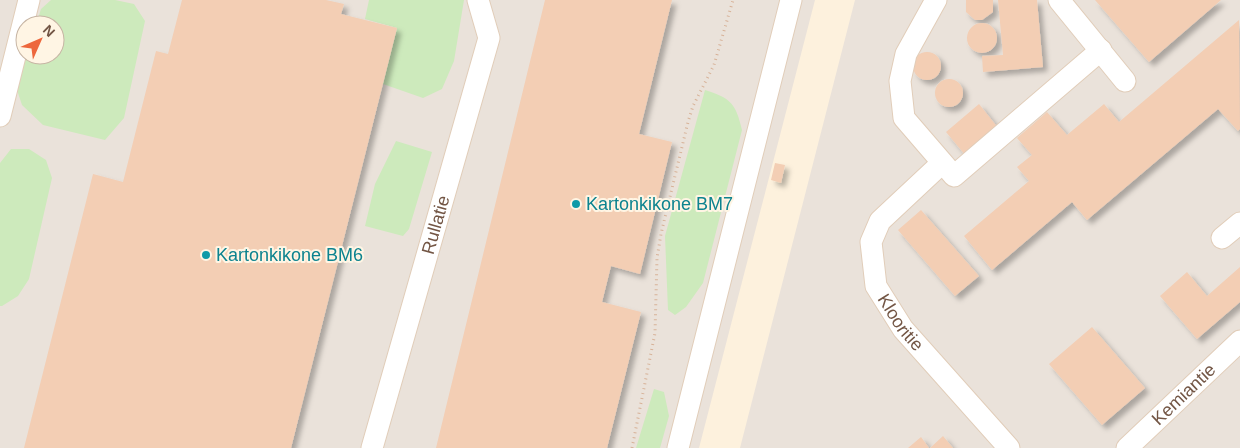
<svg xmlns="http://www.w3.org/2000/svg" width="1240" height="448" viewBox="0 0 1240 448" font-family="Helvetica,sans-serif">
<style>
.industrial{fill:#eae2da;fill-rule:evenodd}
.grass{fill:#cdeabc}
.building{fill:#f3ceb4;filter:url(#shadow)}
.lines{fill:none;stroke-linecap:round;stroke-linejoin:round}
.minor-casing{stroke:#e1cdb9;stroke-width:23}
.path{stroke:#d7b298;stroke-width:3;stroke-dasharray:1 4;stroke-linecap:butt}
.minor{stroke:#fff;stroke-width:21}
.culture-dot{fill:#0f9aa8;stroke:#fff5e4;stroke-width:2}
.labels{text-anchor:middle;stroke-width:4;stroke-linejoin:round;paint-order:stroke}
.culture-label{font-size:18px;fill:#0d838f;stroke:#fff5e4;text-anchor:start}
.street-label{font-size:18px;fill:#735645;stroke:#fff5e4}
</style>
<defs>
<filter id="shadow"><feDropShadow dx="4.5" dy="4.5" stdDeviation="2.5" flood-color="#0004"/></filter>
</defs>
<rect width="100%" height="100%" fill="#fdf1dd"/>
<path class="industrial" d="M 0,0 L 815,0 L 699,448 L 0,448 ZM 25,25 L 55,25 L 55,55 L 25,55 Z
M 855,0 L 1240,0 L 1240,448 L 740,448 Z"/>
<path class="grass" d="M 51,0 L 115,0 L 134,4 L 145,21 L 124,118 L 105,140 L 43,125 L 22,105 L 16,87 L 26,55 L 55,55 L 55,25 L 36,25 L 41,9 Z
M 369,0 L 464,0 L 454,61 L 442,89 L 423,98 L 383,84 L 397,28 L 365,19 Z
M 705,90 C 731,98 736,104 742,130 L 703,283 L 686,307 L 675,315 L 668,310 L 665,236 Z
M 396,141 L 432,152 L 409,229 L 403,236 L 365,226 L 375,184 Z
M 11,149 L 29,149 L 46,160 L 52,178 L 29,279 L 18,296 L 2,306 L 0,306 L 0,163 Z
M 654,389 L 664,392 L 669,416 L 660,448 L 636,448 Z"/>
<path class="building" d="M 182,0 L 326,0 L 344,4 L 341,14 L 397,28 L 291,448 L 24,448 L 93,174 L 123,182 L 156,51 L 168,54 Z
M 545,0 L 672,0 L 639,134 L 672,142 L 640,274 L 611,266 L 602,302 L 641,312 L 607,448 L 436,448 Z
M 966,0 L 993,0 L 993,12 L 982,20 L 975,20 L 966,12 Z
M 998,0 L 1037,0 L 1043,67 L 983,72 L 982,56 L 1003,55 Z
M 1095,0 L 1221,0 L 1149,62 Z
M 1239,20 L 1240,129 L 1238,131 L 1218,109 L 1087,220 L 1072,202 L 992,270 L 964,236 L 1029,181 L 1017,167 L 1032,155 L 1017,138 L 1047,112 L 1067,135 L 1104,104 L 1119,122 Z
M967 38a15 15 0 1 1 30 0a15 15 0 1 1-30 0Z
M913 66a14 14 0 1 1 28 0a14 14 0 1 1-28 0Z
M935 93a14 14 0 1 1 28 0a14 14 0 1 1-28 0Z
M 979,104 L 999,129 L 966,156 L 946,132 Z
M 775,163 L 785,165 L 781,183 L 771,180 Z
M 921,210 L 979,276 L 955,296 L 898,230 Z
M 1240,267 L 1240,302 L 1197,339 L 1160,296 L 1187,272 L 1207,296 Z
M 1092,327 L 1145,388 L 1102,425 L 1049,364 Z
M 943,436 L 953,448 L 930,448 Z
M 921,437 L 929,448 L 908,448 Z"/>
<g class="lines">
<g class="minor-casing">
<g id="minor">
<path d="M 936,0 L 906,54 L 900,81 L 904,118 L 954,176 L 1101,50"/>
<path d="M 1059,0 L 1125,81"/>
<path d="M 0,116 L 29,0"/>
<path id="s1" d="M 942,163 L 880,221 L 871,242 L 876,286 L 903,329 L 1009,448"/>
<path d="M 1222,238 L 1240,223"/>
<path id="s2" d="M 372,448 L 489,38 L 478,0"/>
<path d="M 678,448 L 791,0"/>
<path id="s3" d="M 1127,448 L 1240,341"/>
</g>
</g>
<path class="path" d="M 632,448 L 655,333 L 657,258 L 661,234 L 688,122 L 693,106 L 714,65 L 733,0"/>
<use href="#minor" class="minor"/>
</g>
<g class="culture-dot">
<circle cx="576" cy="204" r="5"/>
<circle cx="206" cy="255" r="5"/>
</g>
<g class="labels">
<g class="culture-label">
<text x="586" y="210">Kartonkikone BM7</text>
<text x="216" y="261">Kartonkikone BM6</text>
</g>
<g class="street-label">
<text dy="6" stroke="none"><textPath href="#s2" startOffset="232">Rullatie</textPath></text>
<text dy="6" stroke="none"><textPath href="#s1" startOffset="196">Klooritie</textPath></text>
<text dy="6" stroke="none"><textPath href="#s3" startOffset="78">Kemiantie</textPath></text>
</g>
</g>
<g transform="translate(40 40) rotate(45)"><circle r="24" fill="#fff5e4" stroke="#c7b5a4"/>
<path d="M0-4L9 19L0 12L-9 19Z" fill="#ed673c"/>
<text y="-8" font-size="14" font-weight="bold" text-anchor="middle" fill="#735645">N</text>
</g>
</svg>
